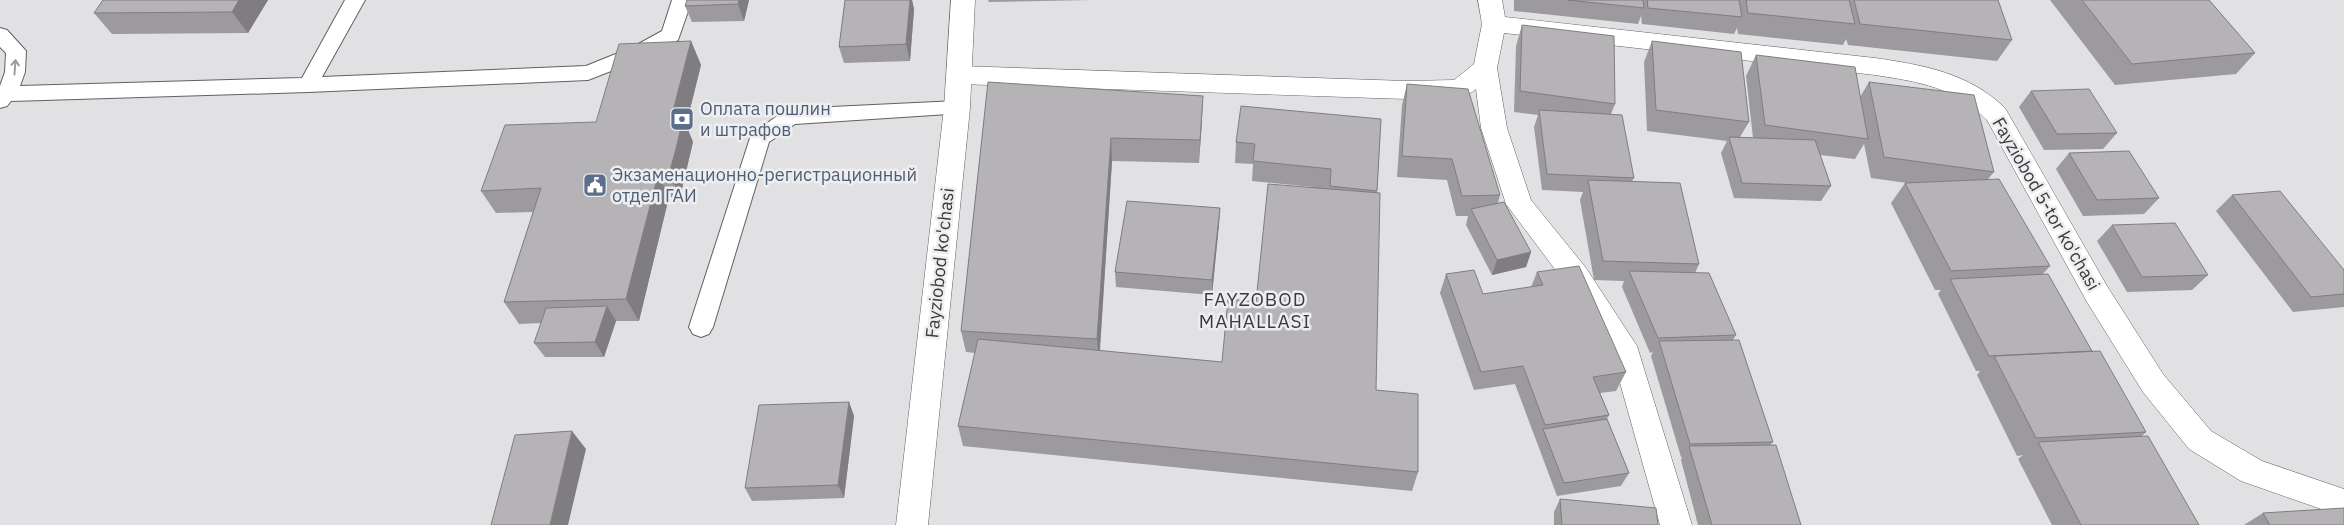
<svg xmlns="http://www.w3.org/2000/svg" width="2344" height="525" viewBox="0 0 2344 525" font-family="'IBM Plex Sans',sans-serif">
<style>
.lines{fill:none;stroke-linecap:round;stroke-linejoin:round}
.service-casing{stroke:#616164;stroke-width:2}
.minor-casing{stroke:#616164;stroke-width:1}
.tertiary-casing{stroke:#616164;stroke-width:1}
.service{fill:#fff;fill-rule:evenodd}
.minor{fill:#fff;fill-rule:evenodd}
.tertiary{fill:#fff;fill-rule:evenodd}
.wall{fill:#9c9a9c}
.shaded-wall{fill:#7f7d7f}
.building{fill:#b5b3b5;stroke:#7f7d7f}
.oneway{stroke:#9d9d9e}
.labels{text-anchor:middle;stroke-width:5;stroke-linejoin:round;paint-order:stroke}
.service-label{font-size:18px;fill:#4e5e75;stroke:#eeeef1;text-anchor:start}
.street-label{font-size:18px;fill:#3b3b3d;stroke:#eeeef1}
.neighbourhood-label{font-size:19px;letter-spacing:1px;fill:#3b3b3d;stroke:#eeeef1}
</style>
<rect width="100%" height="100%" fill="#e1e1e4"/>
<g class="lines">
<g class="service-casing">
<path id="service" d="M 345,0 L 365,0 L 322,77 L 586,66 L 633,47 L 662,31 L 672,0 L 692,0 L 678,40 L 647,57 L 588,80 L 308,92 L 11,101 L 7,106 L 0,108 L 0,86 L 5,72 L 6,53 L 0,47 L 0,28 L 7,30 L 26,51 L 25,72 L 20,86 L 302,78 Z
M 957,101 L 964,103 L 967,108 L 964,113 L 795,124 L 769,142 L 713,327 L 709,334 L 701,337 L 693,334 L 689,327 L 750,138 L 753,133 L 783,112 L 790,109 Z"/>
</g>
<g class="minor-casing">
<path id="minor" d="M 1478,0 L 1502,0 L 1505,17 L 1875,58 C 1923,65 1969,73 2005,108 L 2107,286 L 2163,374 L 2211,431 L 2262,461 L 2344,489 L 2344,517 L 2241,481 L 2189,449 L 2143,392 L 2087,302 L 1987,120 C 1954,87 1920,82 1875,75 L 1504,33 L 1497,68 L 1507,128 L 1531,200 L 1586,268 L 1637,346 L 1692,525 L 1660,525 L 1613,358 L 1566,284 L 1506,204 L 1481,128 L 1476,89 C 1459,104 1428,98 1406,99 L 960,84 L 951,81 L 948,75 L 951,69 L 960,66 L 1406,81 L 1454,80 L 1474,64 L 1482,24 Z"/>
</g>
<g class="tertiary-casing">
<path id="tertiary" d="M 951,0 L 975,0 L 970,108 L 928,525 L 896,525 L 944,108 Z"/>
</g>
<use href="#service" class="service"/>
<use href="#minor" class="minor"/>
<use href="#tertiary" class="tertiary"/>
</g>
<path class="wall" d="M 103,0 L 268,0 L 248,33 L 112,34 L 94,13 Z
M 687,0 L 749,0 L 744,21 L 692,22 L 685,6 Z
M 845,0 L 912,0 L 914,9 L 910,61 L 844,63 L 839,47 Z
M 988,0 L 1093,0 L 989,2 Z
M 1514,0 L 1998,0 L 2012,40 L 1997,61 L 1848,45 L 1846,39 L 1843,45 L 1738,34 L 1737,28 L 1734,34 L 1642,24 L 1641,16 L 1638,24 L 1514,11 Z
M 2050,0 L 2209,0 L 2255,53 L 2236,74 L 2115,85 Z
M 1522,25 L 1615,104 L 1611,114 L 1634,178 L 1632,181 L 1699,264 L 1695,273 L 1736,335 L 1733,340 L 1773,442 L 1770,445 L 1801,525 L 1698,525 L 1681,460 L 1682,457 L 1681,457 L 1651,356 L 1653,352 L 1650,353 L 1622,287 L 1624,281 L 1594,280 L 1580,200 L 1583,192 L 1542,190 L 1534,127 L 1538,115 L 1514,112 L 1516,46 Z
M 691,41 L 701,65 L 686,125 L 693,142 L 680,197 L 669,197 L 639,321 L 616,321 L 604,357 L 545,357 L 534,343 L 541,323 L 519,324 L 504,302 L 533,212 L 496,213 L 481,191 L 596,122 Z
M 1652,41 L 1749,122 L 1740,137 L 1753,138 L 1746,76 L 1756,55 L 1860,97 L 1869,82 L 1994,172 L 1988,179 L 2050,266 L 2042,275 L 2146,432 L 2142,436 L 2199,525 L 2052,525 L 2018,459 L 2023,455 L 2017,456 L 1977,375 L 1980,371 L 1976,371 L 1938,294 L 1941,290 L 1935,290 L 1891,203 L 1905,183 L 1907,183 L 1871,178 L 1864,144 L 1855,159 L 1820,155 L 1831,186 L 1821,201 L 1734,198 L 1721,153 L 1727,141 L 1647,131 L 1644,62 Z
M 988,82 L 1202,119 L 1199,163 L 1112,161 L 1100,351 L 1222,362 L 1256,302 L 1313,187 L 1252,181 L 1253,164 L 1235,163 L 1236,142 L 1381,119 L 1377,193 L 1376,390 L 1418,472 L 1412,491 L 963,446 L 958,426 L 975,353 L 966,352 L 961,331 Z
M 1407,84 L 1500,195 L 1498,203 L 1531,252 L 1526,267 L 1492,275 L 1466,225 L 1468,216 L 1456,216 L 1447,180 L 1397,177 L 1402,105 Z
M 2031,91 L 2117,133 L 2103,149 L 2044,150 L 2019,107 Z
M 2069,153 L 2159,198 L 2144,214 L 2083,216 L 2056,169 Z
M 2232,195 L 2344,270 L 2344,307 L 2293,312 L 2216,211 Z
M 1220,208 L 1219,224 L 1212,295 L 1116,287 L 1115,272 Z
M 2112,225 L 2208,275 L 2192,290 L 2127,292 L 2097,241 Z
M 1537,272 L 1626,372 L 1616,391 L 1600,393 L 1609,415 L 1607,419 L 1629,473 L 1621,486 L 1557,496 L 1515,384 L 1474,390 L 1440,293 L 1446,274 L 1483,294 L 1531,287 Z
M 849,402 L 854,416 L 844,498 L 752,501 L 745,488 Z
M 1560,499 L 1658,525 L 1554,525 L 1554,512 Z
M 2263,513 L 2344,525 L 2244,525 Z"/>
<path class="shaded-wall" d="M 239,0 L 268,0 L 248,33 L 232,12 Z
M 739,0 L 749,0 L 744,21 L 738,4 Z
M 910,0 L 912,0 L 914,9 L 910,61 L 906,44 Z
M 691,41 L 701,65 L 686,125 L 693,142 L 680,197 L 669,174 L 671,119 Z
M 1203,96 L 1202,119 L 1199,163 L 1200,140 Z
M 1111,138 L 1112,161 L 1099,360 L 1097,339 Z
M 658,175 L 669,197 L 639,321 L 626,299 Z
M 1220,208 L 1219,224 L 1212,295 L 1212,280 Z
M 1531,252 L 1526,267 L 1492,275 L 1497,260 Z
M 607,306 L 616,321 L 604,357 L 595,342 Z
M 849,402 L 854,416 L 844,498 L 838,485 Z
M 572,431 L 586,449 L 568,525 L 550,525 Z"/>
<path class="building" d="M 103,0 L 239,0 L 232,12 L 94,13 Z
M 687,0 L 739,0 L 738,4 L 685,6 Z
M 845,0 L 910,0 L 906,44 L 839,47 Z
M 1568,0 L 1643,0 L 1644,8 Z
M 1647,0 L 1739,0 L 1742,17 L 1648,8 Z
M 1746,0 L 1849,0 L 1855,24 L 1748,13 Z
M 1854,0 L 1998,0 L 2012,40 L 1860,24 Z
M 2082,0 L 2209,0 L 2255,53 L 2132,64 Z
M 1522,25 L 1614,36 L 1615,104 L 1520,91 Z
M 691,41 L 671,119 L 683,119 L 676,149 L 669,174 L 658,175 L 626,299 L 504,302 L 541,188 L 481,191 L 505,125 L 596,122 L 619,44 Z
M 1652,41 L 1741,52 L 1749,122 L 1656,110 Z
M 1756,55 L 1855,67 L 1868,139 L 1765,125 Z
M 988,82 L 1203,96 L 1200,140 L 1111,138 L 1097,339 L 961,331 Z
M 1869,82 L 1974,95 L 1994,172 L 1884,157 Z
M 1407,84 L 1468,89 L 1500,195 L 1462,196 L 1452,159 L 1402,156 Z
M 2089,89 L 2117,133 L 2057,134 L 2031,91 Z
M 1241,106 L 1381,119 L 1377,191 L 1330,186 L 1331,169 L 1253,161 L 1255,144 L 1236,142 Z
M 1539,110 L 1622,115 L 1634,178 L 1547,174 Z
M 1729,137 L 1815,140 L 1831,186 L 1742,183 Z
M 2129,151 L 2159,198 L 2097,200 L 2069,153 Z
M 1999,179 L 2050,266 L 1951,271 L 1905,183 Z
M 1588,180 L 1680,183 L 1699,264 L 1603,261 Z
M 1268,184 L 1380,193 L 1376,390 L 1418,394 L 1418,472 L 958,426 L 978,339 L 1222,362 L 1228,299 L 1256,302 Z
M 2280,191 L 2344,270 L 2344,294 L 2311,297 L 2232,195 Z
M 1127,201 L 1220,208 L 1212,280 L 1115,272 Z
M 1504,202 L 1531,252 L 1497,260 L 1471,209 Z
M 2175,223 L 2208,275 L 2142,277 L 2112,225 Z
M 1579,266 L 1626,372 L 1593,377 L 1609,415 L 1545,425 L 1523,366 L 1481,372 L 1446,274 L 1474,270 L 1483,294 L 1543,285 L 1537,272 Z
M 1629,271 L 1709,273 L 1736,335 L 1658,338 Z
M 2048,274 L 2092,351 L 1989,356 L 1950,279 Z
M 607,306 L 595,342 L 534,343 L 546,308 Z
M 1739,340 L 1773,442 L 1690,444 L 1659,341 Z
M 2100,351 L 2146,432 L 2036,438 L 1994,356 Z
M 849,402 L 838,485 L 745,488 L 759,405 Z
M 1607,419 L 1629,473 L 1564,483 L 1543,429 Z
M 572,431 L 550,525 L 491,525 L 515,435 Z
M 2148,436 L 2199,525 L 2081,525 L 2038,442 Z
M 1776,445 L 1801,525 L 1712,525 L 1689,446 Z
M 1560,499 L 1656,508 L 1658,525 L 1562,525 Z
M 2344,508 L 2344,525 L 2270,525 L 2263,513 Z"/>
<defs><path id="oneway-shaft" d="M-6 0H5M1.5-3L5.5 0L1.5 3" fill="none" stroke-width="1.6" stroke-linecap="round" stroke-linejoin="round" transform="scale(1.25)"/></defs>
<use class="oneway" href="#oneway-shaft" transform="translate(15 67) rotate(-86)"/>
<defs>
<g id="bank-square" transform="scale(1.25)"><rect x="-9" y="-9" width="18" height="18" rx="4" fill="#5c6f8a" stroke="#eeeef1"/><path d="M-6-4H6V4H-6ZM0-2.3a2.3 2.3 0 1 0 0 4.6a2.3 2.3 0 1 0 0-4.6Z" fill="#fff"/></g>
<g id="civic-square" transform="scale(1.25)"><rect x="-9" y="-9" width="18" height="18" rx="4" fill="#5c6f8a" stroke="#eeeef1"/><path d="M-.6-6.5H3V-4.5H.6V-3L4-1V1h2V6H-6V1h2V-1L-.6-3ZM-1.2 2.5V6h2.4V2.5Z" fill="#fff"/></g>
</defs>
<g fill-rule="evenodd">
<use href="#bank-square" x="682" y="119"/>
<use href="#civic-square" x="595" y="185"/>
</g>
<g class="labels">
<g class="service-label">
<text x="700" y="115">Оплата пошлин<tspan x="700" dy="21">и штрафов</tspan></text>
<text x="612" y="181">Экзаменационно-регистрационный<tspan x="612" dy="21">отдел ГАИ</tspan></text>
</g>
<g class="street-label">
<text transform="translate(2046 204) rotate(60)" y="6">Fayziobod 5-tor ko'chasi</text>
<text transform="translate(940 263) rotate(-84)" y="6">Fayziobod ko'chasi</text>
</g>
<g class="neighbourhood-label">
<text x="1255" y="306">FAYZOBOD<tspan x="1255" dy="22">MAHALLASI</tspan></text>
</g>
</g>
</svg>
